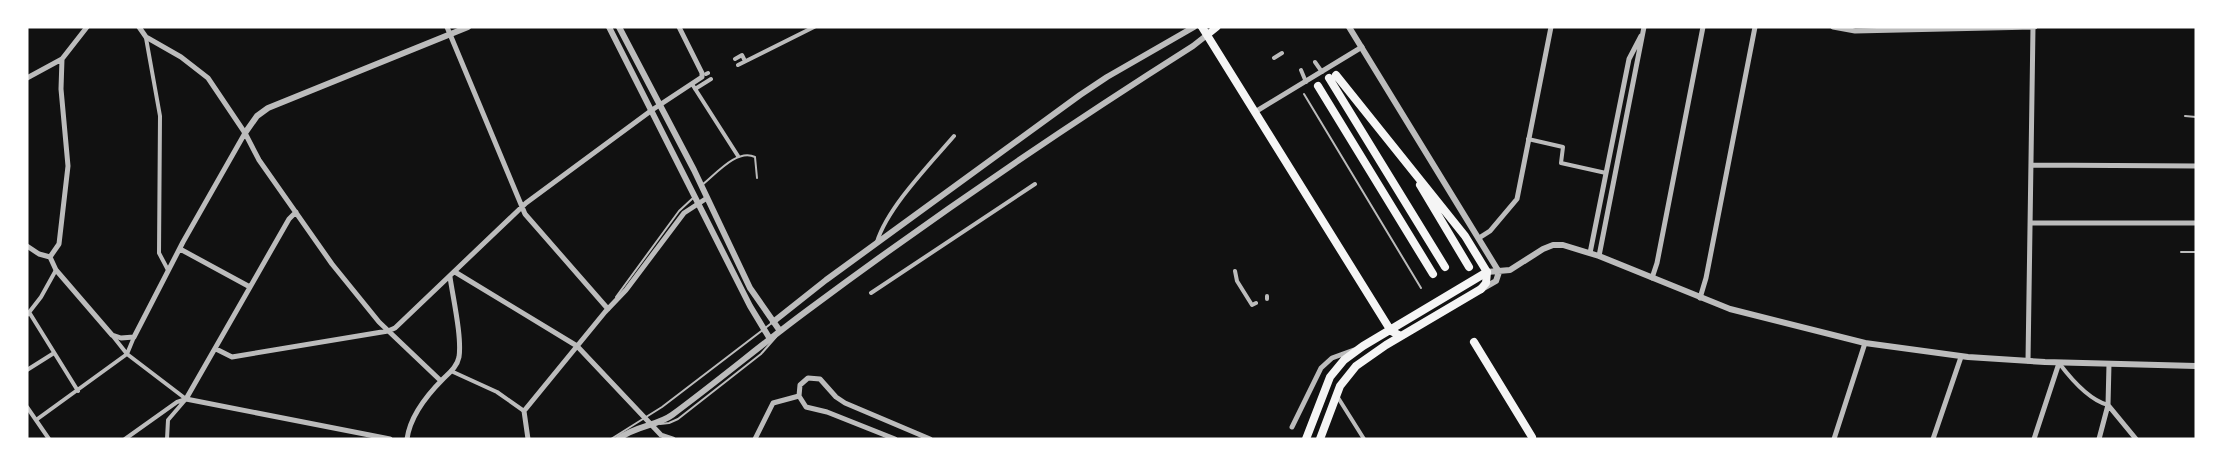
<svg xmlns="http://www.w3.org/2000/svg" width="2223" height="466" viewBox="0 0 2223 466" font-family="'Source Sans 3',sans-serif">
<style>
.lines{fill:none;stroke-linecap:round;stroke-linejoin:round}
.service{stroke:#bcbcbc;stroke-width:2}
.pedestrian{stroke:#bcbcbc;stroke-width:4}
.minor{stroke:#bcbcbc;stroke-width:5}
.tertiary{stroke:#bcbcbc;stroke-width:6}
.secondary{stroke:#f5f5f5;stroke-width:7}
.primary{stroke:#f5f5f5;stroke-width:8}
.trunk{stroke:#f5f5f5;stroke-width:8}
</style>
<rect width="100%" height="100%" fill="#111"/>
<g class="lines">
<path class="service" d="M 1304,94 L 1421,288
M 2185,116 L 2196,117
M 702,185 C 715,175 737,148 755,157 L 757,178
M 2181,252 L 2196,252
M 616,297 L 679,211 L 693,198
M 660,424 L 669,423 L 678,419 L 761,354 L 776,337
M 611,439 L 662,407 L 773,322"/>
<path class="pedestrian" d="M 146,38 L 160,116 L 159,253 L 168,270
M 1274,58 L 1282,53
M 735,59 L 742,55 L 745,61
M 1315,62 L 1322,72
M 738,65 L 814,27
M 1301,70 L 1306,82
M 706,74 L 708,73
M 692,84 L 738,156
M 695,89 L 711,79
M 1528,139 L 1563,147 L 1561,163 L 1606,173
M 877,242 C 887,208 930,164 954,136
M 1235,271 L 1237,281 L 1252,305 L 1256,303
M 871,293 L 1035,184
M 1267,296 L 1267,299
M 29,312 L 78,391
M 27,315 L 41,297 L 56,270
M 112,335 L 127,354 L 186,399
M 2059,363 C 2071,379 2089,400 2108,405
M 27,370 L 54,353
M 451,371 L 497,392 L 524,411
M 1337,396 L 1364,439
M 27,407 L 49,439
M 36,420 L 127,354 L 134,337
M 125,439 L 177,402 L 186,399
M 167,439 L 168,420 L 186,399"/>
<path class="minor" d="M 139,27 L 146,37 L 181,57 L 208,78 L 245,133 L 259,160 L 332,264 L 379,322 L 441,381
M 447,27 L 525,214 L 608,309
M 1833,27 L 1855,31 L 2035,27
M 27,78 L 62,59 L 87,27
M 1255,112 L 1362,47
M 2031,165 L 2196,166
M 296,212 L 289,219 L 186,399 L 390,439
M 2031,223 L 2196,223
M 1479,238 L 1490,231 L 1517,199 L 1551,27
M 27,246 L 39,254 L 50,257
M 180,249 L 250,287
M 1590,253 L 1629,59 L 1641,36
M 1599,256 L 1644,27
M 50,257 L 56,270 L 112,335 L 121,338 L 134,337 L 183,242 L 245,133
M 50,257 L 59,244 L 68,166 L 61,89 L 62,59
M 455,272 L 577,346 L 661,435 L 673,439
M 1652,278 L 1657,263 L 1703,27
M 1700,298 L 1706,278 L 1755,27
M 216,349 L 232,357 L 388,331 L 395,328 L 526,203 L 652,110 L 702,77 L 702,73 L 679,27
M 2028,361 L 2033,27
M 2108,405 L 2136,439
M 1292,427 L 1321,368 L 1332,358 L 1354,350
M 407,439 C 410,417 427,395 443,379 C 449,373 457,367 459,357 C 462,337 453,298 450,277
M 528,439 L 524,411 L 605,312 L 626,290 L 684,213 L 707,198
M 755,439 L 773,403 L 799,396
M 895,439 L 827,412 L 806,407 L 799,396 L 800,385 L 808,378 L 820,379 L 836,397 L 845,403 L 930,439
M 1834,439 L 1865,343
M 1933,439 L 1961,357
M 2034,439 L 2059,363
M 2099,439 L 2108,405 L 2109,364"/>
<path class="tertiary" d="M 609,27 L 750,306 L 770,339
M 619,27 L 694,170 L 750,288 L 780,331
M 1349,27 L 1499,272
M 245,133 L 257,116 L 268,108 L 468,27
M 1487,272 L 1510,270 L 1543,249 L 1553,245 L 1563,245 L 1599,256 L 1730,309 L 1865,343 L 1968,357 L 2045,362 L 2196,366
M 1482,289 L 1496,281 L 1499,272
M 773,322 L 826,280 L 1080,95 L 1107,77 L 1194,27
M 618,439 C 637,425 657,426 672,415 C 718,381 762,344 808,310 C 933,217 1062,129 1193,46 L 1207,35"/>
<path class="secondary" d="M 1207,35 L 1217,27"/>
<path class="primary" d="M 1202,27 L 1391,331 L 1401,336
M 1306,439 L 1330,377 L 1344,360 L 1363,346 L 1487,272
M 1320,439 L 1340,386 L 1356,366 L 1386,345 L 1481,289"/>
<path class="trunk" d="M 1336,75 L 1465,236 L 1487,272 L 1486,283 L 1481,289
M 1329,78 L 1445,267
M 1318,86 L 1433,274
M 1420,185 L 1469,267
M 1474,342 L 1532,437"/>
</g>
<rect width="2223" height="466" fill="none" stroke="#ffffff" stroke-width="57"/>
</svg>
